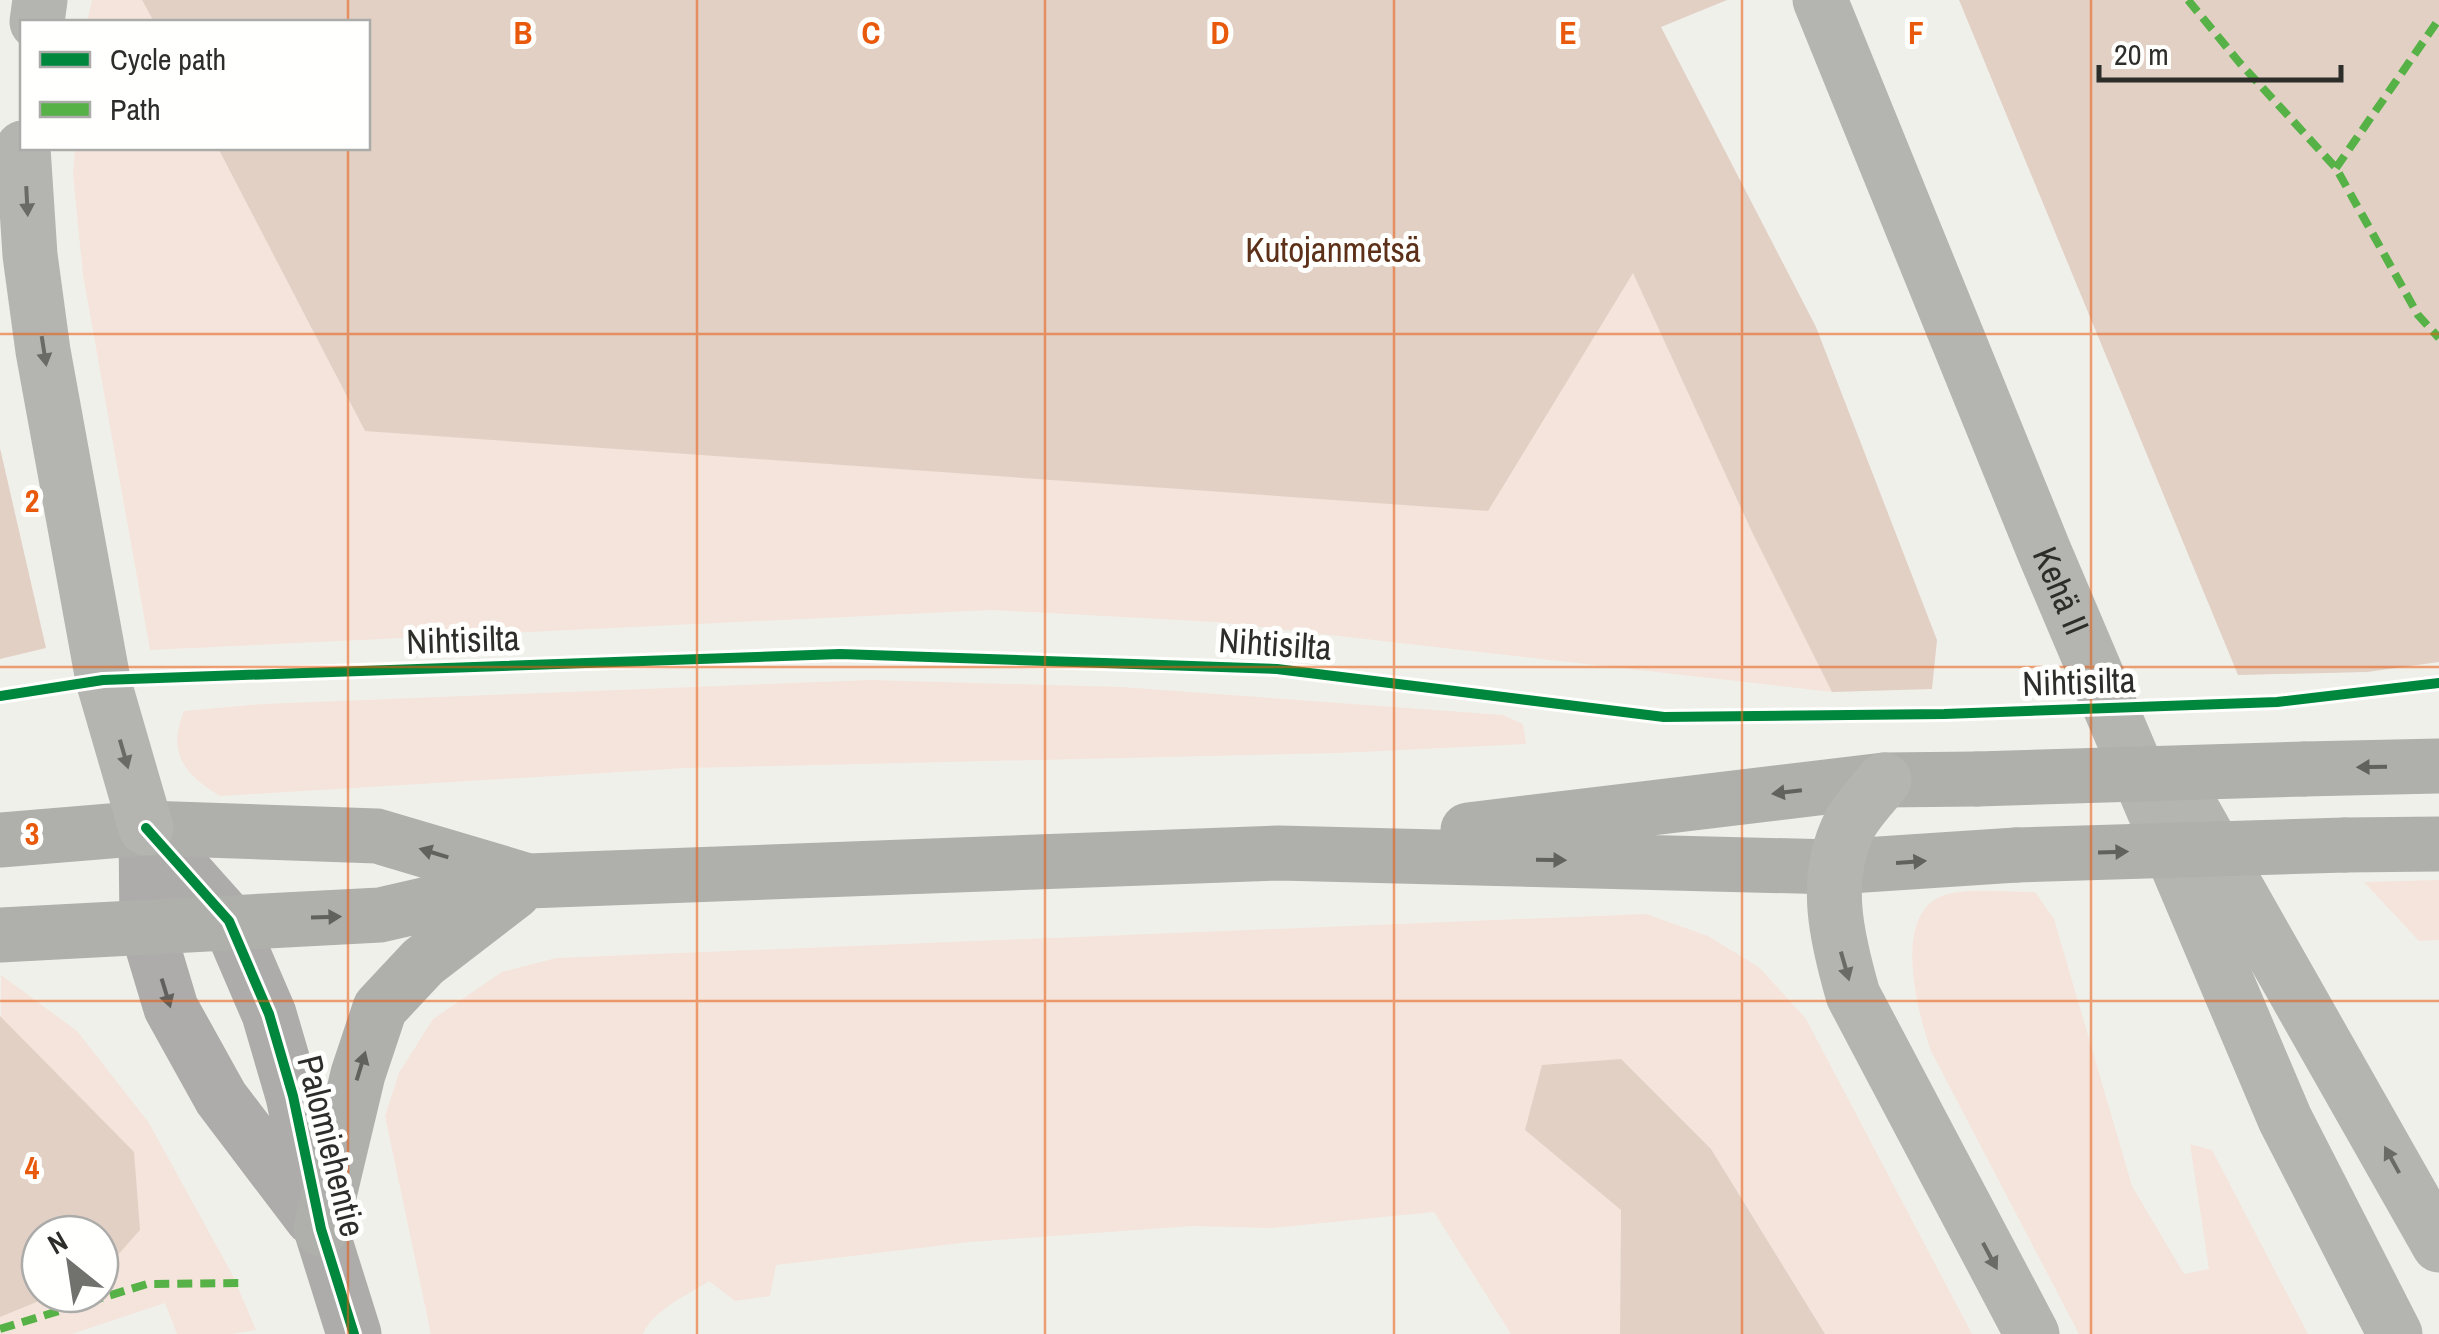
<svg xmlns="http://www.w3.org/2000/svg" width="2439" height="1334" viewBox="0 0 2439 1334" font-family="'Archivo Narrow',sans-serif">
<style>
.green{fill:#f4e4db;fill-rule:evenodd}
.forest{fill:#e2d0c5}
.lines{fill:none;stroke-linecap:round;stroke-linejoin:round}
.minor{stroke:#adacaa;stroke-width:55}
.major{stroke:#afafac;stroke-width:55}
.highway{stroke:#b4b4b1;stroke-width:55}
.major-bridge{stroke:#afafac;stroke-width:55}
.quiet{stroke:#56b246;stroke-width:8;stroke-dasharray:15 8;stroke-linecap:butt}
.cycleway-casing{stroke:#fffffe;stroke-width:16}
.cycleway{stroke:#00873e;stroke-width:10}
.oneway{fill:#6a6a67}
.oneway2{fill:#61615e}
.oneway3{fill:#60605d}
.grid{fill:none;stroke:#e8590c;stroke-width:2.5;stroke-opacity:0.55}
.labels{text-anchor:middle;stroke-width:10;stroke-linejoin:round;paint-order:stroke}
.park-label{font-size:35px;fill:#5d3019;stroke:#fffffe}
.street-label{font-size:35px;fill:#2d2d2a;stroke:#fffffe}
.grid-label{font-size:32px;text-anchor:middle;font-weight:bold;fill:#e8590c;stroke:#fffffe;stroke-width:10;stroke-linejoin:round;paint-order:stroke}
</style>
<rect width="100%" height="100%" fill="#f0f0eb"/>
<path class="green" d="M 92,0 L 142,0 L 154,22 L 87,22 Z
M 75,148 L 218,148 L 365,431 L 1633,272 L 1752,532 L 1832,692 L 1216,622 L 991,610 L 150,650 L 83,275 L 73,175 Z
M 870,680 L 1121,687 L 1503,715 L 1523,724 L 1526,744 L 1339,753 L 686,768 L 220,796 C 184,774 167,753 184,711 L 263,704 Z
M 2439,880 L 2439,940 L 2419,941 L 2364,882 Z
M 2035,892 L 2054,919 L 2132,1186 L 2184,1274 L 2209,1269 L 2190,1144 L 2212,1150 L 2308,1334 L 2079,1334 L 1931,1051 C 1918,1014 1889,909 1948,894 C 1971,888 2010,892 2035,892 Z
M 1646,914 L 1708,936 L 1760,968 L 1806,1019 L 1972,1334 L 1825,1334 L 1711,1149 L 1525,1130 L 1621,1210 L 1620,1334 L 1511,1334 L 1434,1212 L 1272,1228 L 1192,1226 L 970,1242 L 776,1265 L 770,1296 L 735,1301 L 709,1281 C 688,1295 653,1310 643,1334 L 431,1334 L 385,1116 L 399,1073 L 433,1019 L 502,972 L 556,958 Z
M 1,975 L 77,1031 L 149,1123 L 233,1276 L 256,1330 L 231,1334 L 177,1334 L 165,1303 L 72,1334 L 0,1334 ZM 40,1234 L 100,1234 L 100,1294 L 40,1294 Z"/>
<path class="forest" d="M 142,0 L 1727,0 L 1661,27 L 1816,327 L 1937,640 L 1932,689 L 1832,692 L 1752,532 L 1633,273 L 1488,511 L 365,431 L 218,148 L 368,148 L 368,22 L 154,22 Z
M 1959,0 L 2439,0 L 2439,662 L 2367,672 L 2238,675 Z
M 0,448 L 46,648 L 0,659 Z
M 0,1016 L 134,1152 L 140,1230 L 100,1275 L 100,1234 L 40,1234 L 40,1294 L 56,1294 L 0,1317 Z
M 1621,1059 L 1711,1149 L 1825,1334 L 1620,1334 L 1621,1210 L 1525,1130 L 1542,1065 Z"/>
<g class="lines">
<path class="minor" d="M 146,828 L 229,921 L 269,1014 L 293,1096 L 321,1229 L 354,1334
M 146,828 L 147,928 L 171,1008 L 221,1098 L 312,1218"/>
<path class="major" d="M 2304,769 L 2439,766
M 1468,830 L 1884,780 L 1977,779
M 0,840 L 146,828 L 377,836 L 525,880
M 2345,845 L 2439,844
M 0,935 L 380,915 L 528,881 L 1279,853 L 1834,867 L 2016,855
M 321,1229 L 358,1074 L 380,1008 L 423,962 L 514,892"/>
<g class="highway">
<path id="s1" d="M 1820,0 L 2044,551 L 2285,1119 L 2395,1334"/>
<path d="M 37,22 L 40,0"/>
<path d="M 23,148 L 30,255 L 43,351 L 103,680 L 146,828"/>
<path d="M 1884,780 C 1873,794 1858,809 1850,824 C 1822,879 1837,939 1853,995 L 2032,1334"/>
<path d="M 2194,813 L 2439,1245"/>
</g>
<path class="major-bridge" d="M 1977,779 L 2304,769
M 2016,855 L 2345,845"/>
<path class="quiet" d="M 2188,0 L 2239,62 L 2336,168 L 2418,315 L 2439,338
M 2336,168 L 2439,19
M 0,1329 L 147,1284 L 246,1283"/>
<g class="cycleway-casing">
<path id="cycleway" d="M 0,696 L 103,680 L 840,654 L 1277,669 L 1664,717 L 1944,714 L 2277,702 L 2439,683
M 146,828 L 229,921 L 269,1014 L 293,1096 L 321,1229 L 354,1334"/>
</g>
<use href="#cycleway" class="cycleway"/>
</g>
<defs><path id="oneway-solid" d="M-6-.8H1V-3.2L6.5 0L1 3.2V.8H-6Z" transform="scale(2.5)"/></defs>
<g class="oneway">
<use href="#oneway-solid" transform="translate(27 201) rotate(87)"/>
<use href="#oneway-solid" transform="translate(44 351) rotate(81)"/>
<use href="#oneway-solid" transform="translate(124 754) rotate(74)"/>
<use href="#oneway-solid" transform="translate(1845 966) rotate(74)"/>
<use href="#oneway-solid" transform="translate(2392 1160) rotate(-119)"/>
<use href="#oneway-solid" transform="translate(1990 1256) rotate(62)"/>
</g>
<g class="oneway2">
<use href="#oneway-solid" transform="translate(2372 767) rotate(179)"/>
<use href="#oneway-solid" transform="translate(1787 792) rotate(173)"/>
<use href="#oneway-solid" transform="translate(2113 852) rotate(-2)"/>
<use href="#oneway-solid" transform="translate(434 853) rotate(-163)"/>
<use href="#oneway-solid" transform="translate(1551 860) rotate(1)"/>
<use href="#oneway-solid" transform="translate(1911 862) rotate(-4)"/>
<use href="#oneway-solid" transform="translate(326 917) rotate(-2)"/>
<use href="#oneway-solid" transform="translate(361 1066) rotate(-73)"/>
</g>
<use class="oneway3" href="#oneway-solid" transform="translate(166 993) rotate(73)"/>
<path class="grid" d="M 348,0 L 348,22M 697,0 L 697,1334M 1045,0 L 1045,1334M 1394,0 L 1394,1334M 1742,0 L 1742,1334M 2091,0 L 2091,1334M 348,148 L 348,1334M 0,334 L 2439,334M 0,667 L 2439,667M 0,1001 L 2439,1001"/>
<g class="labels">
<g class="park-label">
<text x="1333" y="262">Kutojanmetsä</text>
</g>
<g class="street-label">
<text dy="12" stroke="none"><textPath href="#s1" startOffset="638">Kehä II</textPath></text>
<text transform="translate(463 640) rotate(-2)" y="12">Nihtisilta</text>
<text transform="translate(1275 644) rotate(4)" y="12">Nihtisilta</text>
<text transform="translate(2079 682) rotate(-2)" y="12">Nihtisilta</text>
<text transform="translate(331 1146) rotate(76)" y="12">Palomiehentie</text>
</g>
</g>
<g class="grid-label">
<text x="523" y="44">B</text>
<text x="871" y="44">C</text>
<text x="1220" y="44">D</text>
<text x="1568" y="44">E</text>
<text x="1916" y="44">F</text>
<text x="32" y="512">2</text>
<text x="32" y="845">3</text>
<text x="32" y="1179">4</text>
</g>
<rect x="20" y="20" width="350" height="130" fill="#fffffe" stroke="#ababa9" stroke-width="2.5"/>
<rect x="40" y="52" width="50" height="15" fill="#00873e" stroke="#ababa9" stroke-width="2.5"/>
<text x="110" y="70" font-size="30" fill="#2d2d2a">Cycle path</text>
<rect x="40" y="102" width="50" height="15" fill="#56b246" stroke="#ababa9" stroke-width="2.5"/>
<text x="110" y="120" font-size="30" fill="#2d2d2a">Path</text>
<g transform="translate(70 1264) rotate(330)"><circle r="48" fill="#fffffe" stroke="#ababa9" stroke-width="2.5"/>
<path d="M0-8L18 38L0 25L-18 38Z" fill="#71716e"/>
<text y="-15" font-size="28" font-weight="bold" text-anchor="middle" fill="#2d2d2a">N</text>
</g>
<path d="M2099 65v15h242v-15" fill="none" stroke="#2d2d2a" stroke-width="5"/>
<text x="2114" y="65" font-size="30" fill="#2d2d2a" stroke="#fffffe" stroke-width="8" paint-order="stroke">20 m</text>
</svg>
